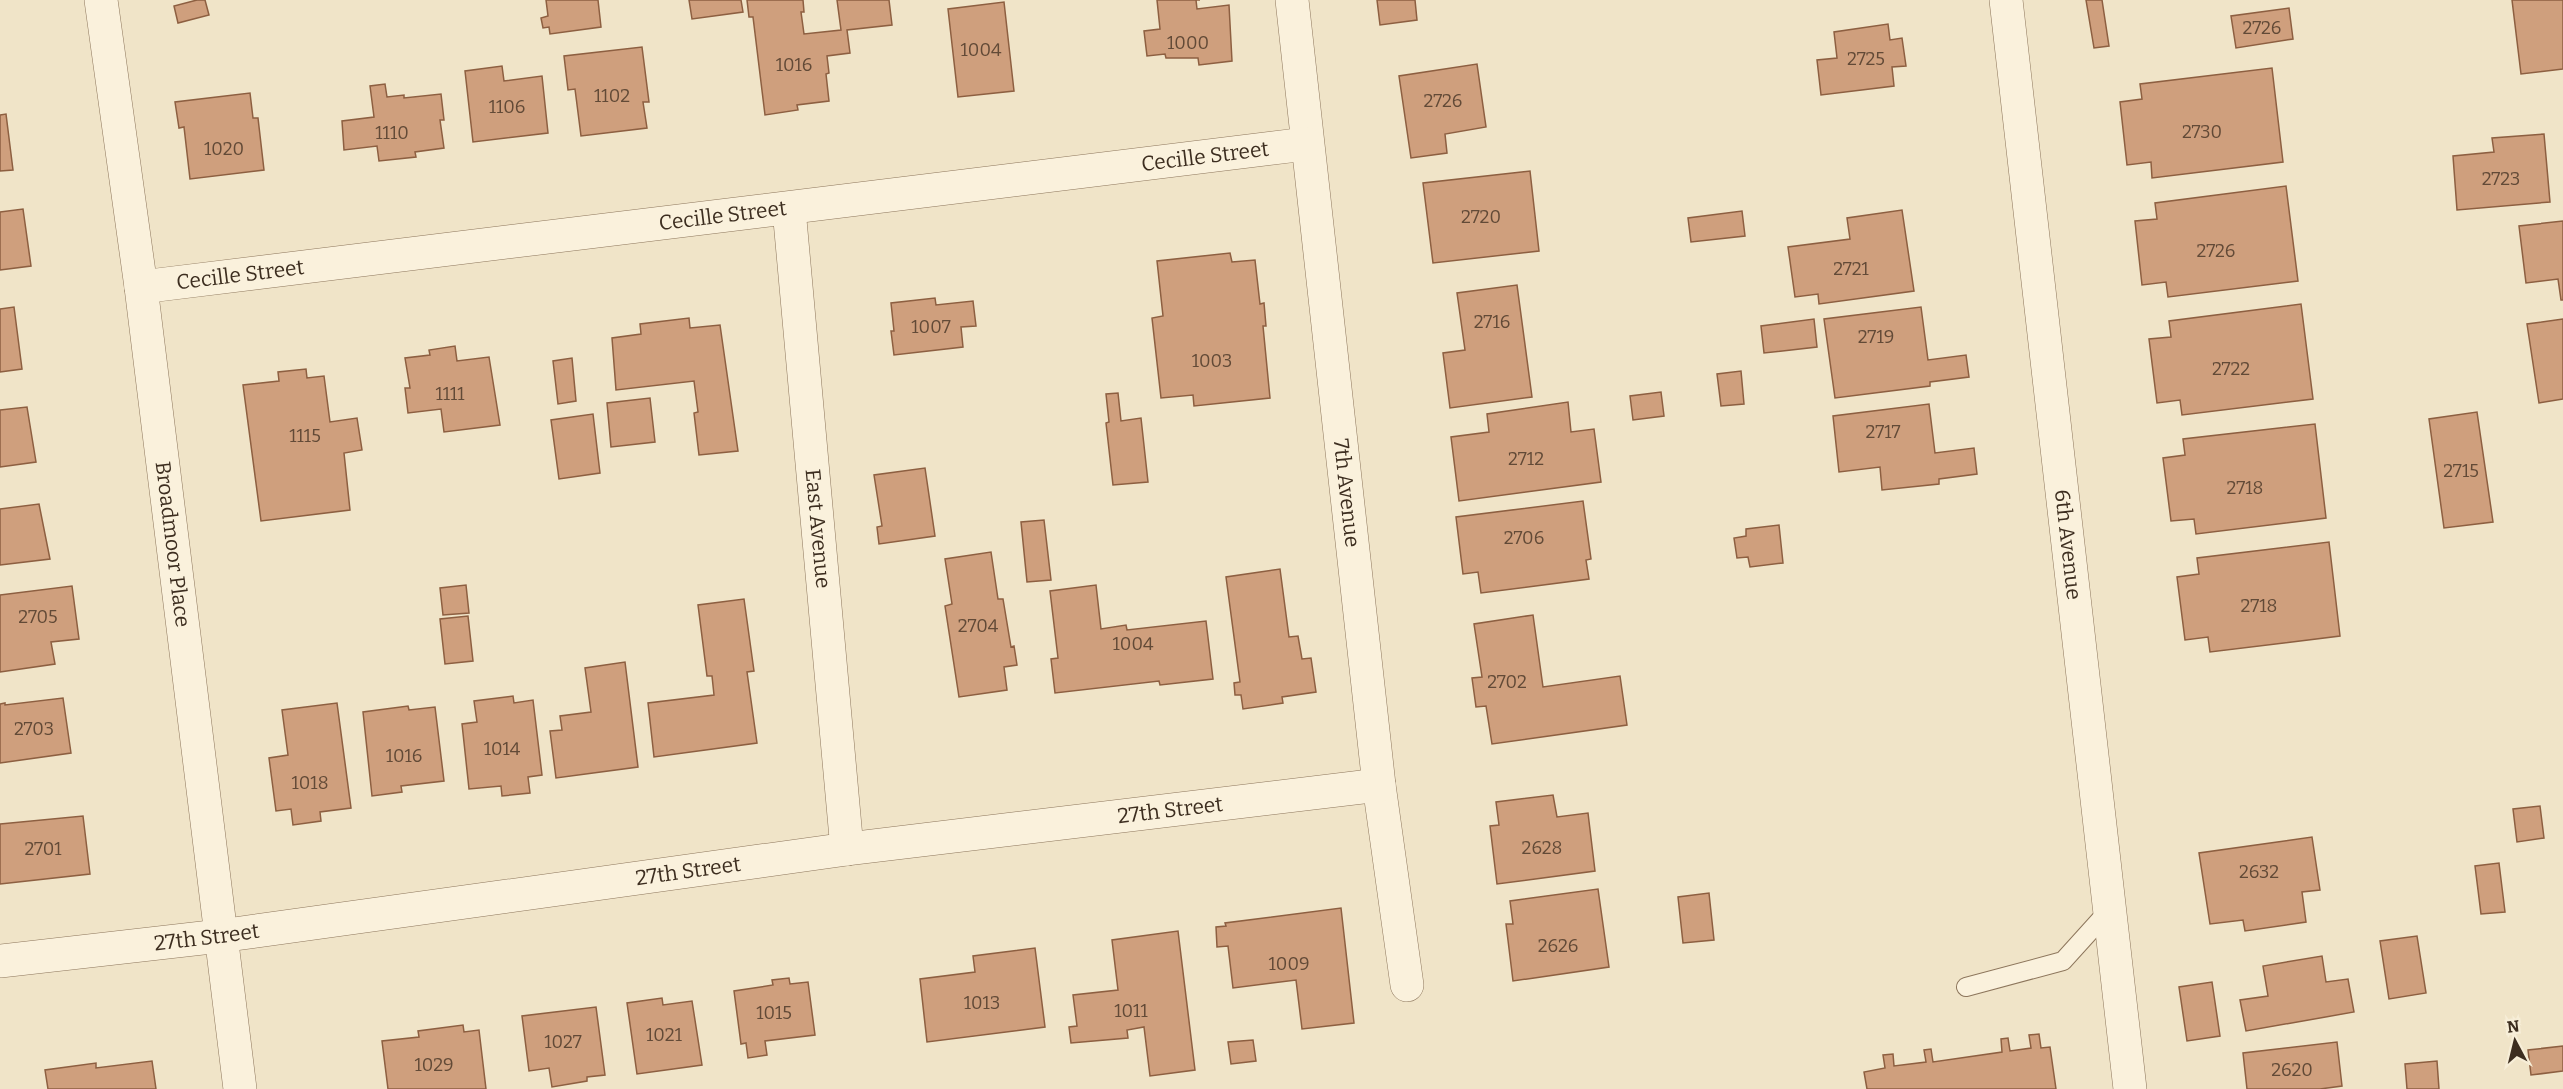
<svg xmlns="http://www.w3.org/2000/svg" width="2563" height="1089" viewBox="0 0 2563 1089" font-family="Bitter,serif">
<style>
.building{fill:#cf9f7d;stroke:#8d5f41;stroke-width:1.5}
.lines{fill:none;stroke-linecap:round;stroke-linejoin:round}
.service-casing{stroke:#8d765c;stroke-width:20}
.minor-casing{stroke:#8d765c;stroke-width:34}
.service{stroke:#faf1dc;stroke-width:18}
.minor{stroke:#faf1dc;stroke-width:33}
.labels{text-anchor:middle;stroke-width:4.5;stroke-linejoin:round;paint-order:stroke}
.number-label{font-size:18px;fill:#624a37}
.street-label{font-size:21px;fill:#3d2e20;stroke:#f7eed8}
</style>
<rect width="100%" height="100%" fill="#f0e4c8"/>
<path class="building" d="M 197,0 L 205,0 L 209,15 L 178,23 L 174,6 Z
M 546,0 L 598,0 L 601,27 L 550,34 L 549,27 L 543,28 L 541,18 L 548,16 Z
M 689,0 L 741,0 L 743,12 L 692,19 Z
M 747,0 L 803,0 L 804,12 L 801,12 L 804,34 L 841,30 L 837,0 L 889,0 L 892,25 L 847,30 L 850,53 L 827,56 L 829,73 L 826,74 L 829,101 L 797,105 L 798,110 L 765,115 L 753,17 L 749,17 Z
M 1157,0 L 1200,0 L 1196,0 L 1197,9 L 1229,5 L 1232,61 L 1199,65 L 1198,58 L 1166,58 L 1165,54 L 1147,56 L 1144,31 L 1160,29 Z
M 1377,0 L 1415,0 L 1417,20 L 1380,25 Z
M 2086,0 L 2102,0 L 2109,46 L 2094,48 Z
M 2512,0 L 2563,0 L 2563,69 L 2521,74 Z
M 1004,2 L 1014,91 L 958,97 L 948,9 Z
M 2289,8 L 2293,39 L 2236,48 L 2231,16 Z
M 1888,24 L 1890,40 L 1902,38 L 1906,66 L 1892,67 L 1894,86 L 1821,95 L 1817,60 L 1837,58 L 1834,32 Z
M 642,47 L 649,102 L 643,102 L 647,128 L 581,136 L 575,89 L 568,90 L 564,56 Z
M 1477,64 L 1486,127 L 1445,134 L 1447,153 L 1411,158 L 1399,76 Z
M 502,66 L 504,81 L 542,76 L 548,133 L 473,142 L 465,71 Z
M 2272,68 L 2283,162 L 2152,178 L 2151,162 L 2127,165 L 2120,102 L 2142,99 L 2140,84 Z
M 385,84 L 387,97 L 404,95 L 404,98 L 441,94 L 444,120 L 440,120 L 444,148 L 415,152 L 416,157 L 379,161 L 377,146 L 344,150 L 342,121 L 374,117 L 370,86 Z
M 250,93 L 253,118 L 258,118 L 264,170 L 190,179 L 184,127 L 179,128 L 175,102 Z
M 6,114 L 13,170 L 0,171 L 0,115 Z
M 2544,134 L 2550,202 L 2457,210 L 2453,156 L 2494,152 L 2492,138 Z
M 1530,171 L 1539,251 L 1433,263 L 1423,183 Z
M 2286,186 L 2298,281 L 2168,297 L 2166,282 L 2142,285 L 2135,221 L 2157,219 L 2155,203 Z
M 23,209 L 31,266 L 0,270 L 0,212 Z
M 1902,210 L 1914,291 L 1819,304 L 1818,294 L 1795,297 L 1788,247 L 1850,239 L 1847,218 Z
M 1742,211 L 1745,236 L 1691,242 L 1688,218 Z
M 2563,221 L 2563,300 L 2561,300 L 2558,279 L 2526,283 L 2519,226 Z
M 1230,253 L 1232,262 L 1255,260 L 1260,304 L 1264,303 L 1266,326 L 1263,326 L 1270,398 L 1194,406 L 1193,395 L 1161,398 L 1152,318 L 1163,316 L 1157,261 Z
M 1517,285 L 1532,397 L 1450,408 L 1443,353 L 1465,350 L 1457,293 Z
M 935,298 L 936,305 L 973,301 L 976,326 L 961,327 L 963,347 L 894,355 L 891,331 L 894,331 L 891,303 Z
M 2301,304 L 2313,399 L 2182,415 L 2180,400 L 2157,403 L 2149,339 L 2171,337 L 2169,321 Z
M 14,307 L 22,369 L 0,372 L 0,309 Z
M 1921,307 L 1928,360 L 1966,355 L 1969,377 L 1930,382 L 1930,386 L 1835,398 L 1824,319 Z
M 689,318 L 690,328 L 720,325 L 738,451 L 699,455 L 694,413 L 698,412 L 694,381 L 616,390 L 612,338 L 641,334 L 640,324 Z
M 1814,319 L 1817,347 L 1764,353 L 1761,326 Z
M 2563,319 L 2563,399 L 2539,403 L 2527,324 Z
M 455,346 L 457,361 L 489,357 L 500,425 L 444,432 L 441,409 L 408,413 L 405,388 L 410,388 L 405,358 L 430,355 L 429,350 Z
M 572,358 L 576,401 L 558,404 L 553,361 Z
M 306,369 L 307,378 L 324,376 L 330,422 L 357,418 L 362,450 L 344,453 L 350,510 L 261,521 L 243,385 L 279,381 L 278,372 Z
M 1741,371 L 1744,404 L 1721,406 L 1717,374 Z
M 1661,392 L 1664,416 L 1633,420 L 1630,396 Z
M 1118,393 L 1121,421 L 1141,418 L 1148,482 L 1113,485 L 1106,423 L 1109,422 L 1106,394 Z
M 650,398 L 655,442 L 611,447 L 607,403 Z
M 1568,402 L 1571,432 L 1594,429 L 1601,482 L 1459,501 L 1451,437 L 1489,432 L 1487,414 Z
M 1929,404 L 1935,453 L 1974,448 L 1977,474 L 1939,479 L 1939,484 L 1882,490 L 1880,467 L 1839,472 L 1833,416 Z
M 27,407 L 36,462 L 0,467 L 0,410 Z
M 2477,412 L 2493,522 L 2444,528 L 2429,419 Z
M 593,414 L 600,473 L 559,479 L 551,420 Z
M 2315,424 L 2326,518 L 2196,534 L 2194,519 L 2171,521 L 2163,458 L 2185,455 L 2183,439 Z
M 925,468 L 935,536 L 879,544 L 877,527 L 882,526 L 874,475 Z
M 1583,501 L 1591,559 L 1586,560 L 1589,579 L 1481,593 L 1478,572 L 1463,574 L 1456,517 Z
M 39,504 L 50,559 L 0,565 L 0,509 Z
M 1044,520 L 1051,580 L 1027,582 L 1021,522 Z
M 1779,525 L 1783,563 L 1750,567 L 1748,557 L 1737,558 L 1734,538 L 1746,536 L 1746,529 Z
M 2329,542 L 2340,636 L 2210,652 L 2208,637 L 2185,640 L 2177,577 L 2199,574 L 2197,558 Z
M 991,552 L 998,599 L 1003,599 L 1011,647 L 1014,646 L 1017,665 L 1004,667 L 1007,690 L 959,697 L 945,606 L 952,604 L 945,559 Z
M 1280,569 L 1289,637 L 1298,636 L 1302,659 L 1311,658 L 1316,692 L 1282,697 L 1283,703 L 1243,709 L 1241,695 L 1235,695 L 1234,683 L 1240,682 L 1226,577 Z
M 466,585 L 469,613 L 443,615 L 440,588 Z
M 1096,585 L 1101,629 L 1126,625 L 1127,630 L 1206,621 L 1213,679 L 1160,685 L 1159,681 L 1055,693 L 1051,659 L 1058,658 L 1050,591 Z
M 72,586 L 79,639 L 51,642 L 55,664 L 0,672 L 0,595 Z
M 744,599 L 754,671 L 747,672 L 757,743 L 654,757 L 648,703 L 714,695 L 712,676 L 707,676 L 698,605 Z
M 1533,615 L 1543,687 L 1620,676 L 1627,725 L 1492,744 L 1486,706 L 1476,707 L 1472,678 L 1482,677 L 1474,624 Z
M 468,616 L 473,661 L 445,664 L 440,619 Z
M 625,662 L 638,767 L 556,778 L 550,731 L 562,730 L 560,716 L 591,712 L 585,668 Z
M 513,696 L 514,703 L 533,700 L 542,775 L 528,777 L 530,793 L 502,796 L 501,786 L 469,789 L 462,724 L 477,722 L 474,701 Z
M 63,698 L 71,753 L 0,763 L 0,704 L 5,703 L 5,705 Z
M 337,703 L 351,808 L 320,812 L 321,821 L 293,825 L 291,809 L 276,811 L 269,758 L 288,755 L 282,710 Z
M 408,706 L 409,710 L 435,707 L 444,781 L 401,786 L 402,792 L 372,796 L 363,712 Z
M 1553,795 L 1557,817 L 1588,813 L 1595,871 L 1497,884 L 1490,826 L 1499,825 L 1496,802 Z
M 2540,806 L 2544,838 L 2517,842 L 2513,809 Z
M 83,816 L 90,874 L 0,884 L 0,824 Z
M 2312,837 L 2320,890 L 2302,892 L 2306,922 L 2245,931 L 2243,920 L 2210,924 L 2199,853 Z
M 2499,863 L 2505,912 L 2481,914 L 2475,866 Z
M 1598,889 L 1609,967 L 1513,981 L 1506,924 L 1513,924 L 1510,901 Z
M 1709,893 L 1714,940 L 1683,943 L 1678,897 Z
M 1341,908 L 1354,1023 L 1302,1029 L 1296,980 L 1233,988 L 1228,946 L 1217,947 L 1216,927 L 1226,926 L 1225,923 Z
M 1178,931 L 1195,1070 L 1150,1076 L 1144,1027 L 1127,1030 L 1128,1038 L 1071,1043 L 1069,1027 L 1077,1026 L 1073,995 L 1118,990 L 1112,940 Z
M 2417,936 L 2426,993 L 2389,999 L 2380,941 Z
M 1035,948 L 1045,1027 L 927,1042 L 920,979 L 975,972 L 973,956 Z
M 2322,956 L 2326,982 L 2348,979 L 2354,1012 L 2246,1031 L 2240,1000 L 2268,996 L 2263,966 Z
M 789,978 L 790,984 L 808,982 L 815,1035 L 765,1041 L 767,1055 L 748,1058 L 746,1043 L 741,1044 L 734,991 L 773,985 L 772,980 Z
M 2212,982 L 2220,1036 L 2187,1041 L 2179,987 Z
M 662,998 L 663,1005 L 692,1001 L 702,1065 L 637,1074 L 627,1003 Z
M 596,1007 L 605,1075 L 587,1077 L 587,1081 L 552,1087 L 549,1068 L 529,1071 L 522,1016 Z
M 463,1025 L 464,1032 L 479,1030 L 486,1089 L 388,1089 L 382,1041 L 419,1037 L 418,1031 Z
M 2039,1034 L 2041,1048 L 2050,1047 L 2056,1089 L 1867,1089 L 1864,1072 L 1885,1068 L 1883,1055 L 1893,1054 L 1894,1066 L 1926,1062 L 1924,1050 L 1931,1049 L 1933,1062 L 2002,1052 L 2001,1039 L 2008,1038 L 2010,1051 L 2031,1048 L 2029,1035 Z
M 1253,1040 L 1256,1061 L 1231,1064 L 1228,1042 Z
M 2337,1042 L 2342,1086 L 2320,1089 L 2247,1089 L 2243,1053 Z
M 2563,1046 L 2563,1071 L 2531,1075 L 2528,1050 Z
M 152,1061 L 156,1089 L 48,1089 L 45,1070 L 96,1063 L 96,1068 Z
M 2437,1061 L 2439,1089 L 2407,1089 L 2405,1064 Z"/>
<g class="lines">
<g class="service-casing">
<path id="service" d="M 1966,987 L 2063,961 L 2110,909"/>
</g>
<g class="minor-casing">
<g id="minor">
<path id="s1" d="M 101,0 L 141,287 L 240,1089"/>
<path id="s2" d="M 1292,0 L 1379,785 L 1407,985"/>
<path id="s3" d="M 2006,0 L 2130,1089"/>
<path id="s4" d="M 789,209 L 847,849"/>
<path id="s5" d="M 141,287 L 1306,144"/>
<path id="s6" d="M 0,961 L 220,936 L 847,849 L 1379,785"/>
</g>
</g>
<use href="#service" class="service"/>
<use href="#minor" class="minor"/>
</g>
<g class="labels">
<g class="number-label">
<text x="2262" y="34">2726</text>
<text x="1188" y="49">1000</text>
<text x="981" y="56">1004</text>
<text x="1866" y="65">2725</text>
<text x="794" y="71">1016</text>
<text x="612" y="102">1102</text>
<text x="1443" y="107">2726</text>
<text x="507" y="113">1106</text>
<text x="2202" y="138">2730</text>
<text x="392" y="139">1110</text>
<text x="224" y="155">1020</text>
<text x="2501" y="185">2723</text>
<text x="1481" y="223">2720</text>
<text x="2216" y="257">2726</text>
<text x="1851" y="275">2721</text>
<text x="1492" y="328">2716</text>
<text x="931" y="333">1007</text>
<text x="1876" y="343">2719</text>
<text x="1212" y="367">1003</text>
<text x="2231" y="375">2722</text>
<text x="450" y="400">1111</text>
<text x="1883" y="438">2717</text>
<text x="305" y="442">1115</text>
<text x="1526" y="465">2712</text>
<text x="2461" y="477">2715</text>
<text x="2245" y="494">2718</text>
<text x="1524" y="544">2706</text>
<text x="2259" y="612">2718</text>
<text x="38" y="623">2705</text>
<text x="978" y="632">2704</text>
<text x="1133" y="650">1004</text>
<text x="1507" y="688">2702</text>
<text x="34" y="735">2703</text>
<text x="502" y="755">1014</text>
<text x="404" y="762">1016</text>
<text x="310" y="789">1018</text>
<text x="1542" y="854">2628</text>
<text x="43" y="855">2701</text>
<text x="2259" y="878">2632</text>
<text x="1558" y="952">2626</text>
<text x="1289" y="970">1009</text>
<text x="982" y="1009">1013</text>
<text x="1131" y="1017">1011</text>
<text x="774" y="1019">1015</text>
<text x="664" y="1041">1021</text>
<text x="563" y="1048">1027</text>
<text x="434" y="1071">1029</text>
<text x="2292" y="1076">2620</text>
</g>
<g class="street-label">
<text dy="7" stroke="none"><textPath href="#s5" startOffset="1072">Cecille Street</textPath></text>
<text dy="7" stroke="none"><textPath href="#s5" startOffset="586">Cecille Street</textPath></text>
<text dy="7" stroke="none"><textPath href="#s5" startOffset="100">Cecille Street</textPath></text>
<text dy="7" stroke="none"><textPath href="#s2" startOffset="496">7th Avenue</textPath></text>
<text dy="7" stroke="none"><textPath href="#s4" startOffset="321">East Avenue</textPath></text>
<text dy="7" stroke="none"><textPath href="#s1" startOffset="549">Broadmoor Place</textPath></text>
<text dy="7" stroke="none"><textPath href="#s3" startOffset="548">6th Avenue</textPath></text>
<text dy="7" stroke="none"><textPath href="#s6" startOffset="1180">27th Street</textPath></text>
<text dy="7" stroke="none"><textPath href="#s6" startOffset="694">27th Street</textPath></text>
<text dy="7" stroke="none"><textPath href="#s6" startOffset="208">27th Street</textPath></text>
</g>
</g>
<g transform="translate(2515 1041) rotate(353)" stroke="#f7eed8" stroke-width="4.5" paint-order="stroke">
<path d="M0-4.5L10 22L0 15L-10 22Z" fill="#3d2e20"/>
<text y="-9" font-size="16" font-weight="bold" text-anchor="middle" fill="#3d2e20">N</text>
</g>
</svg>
